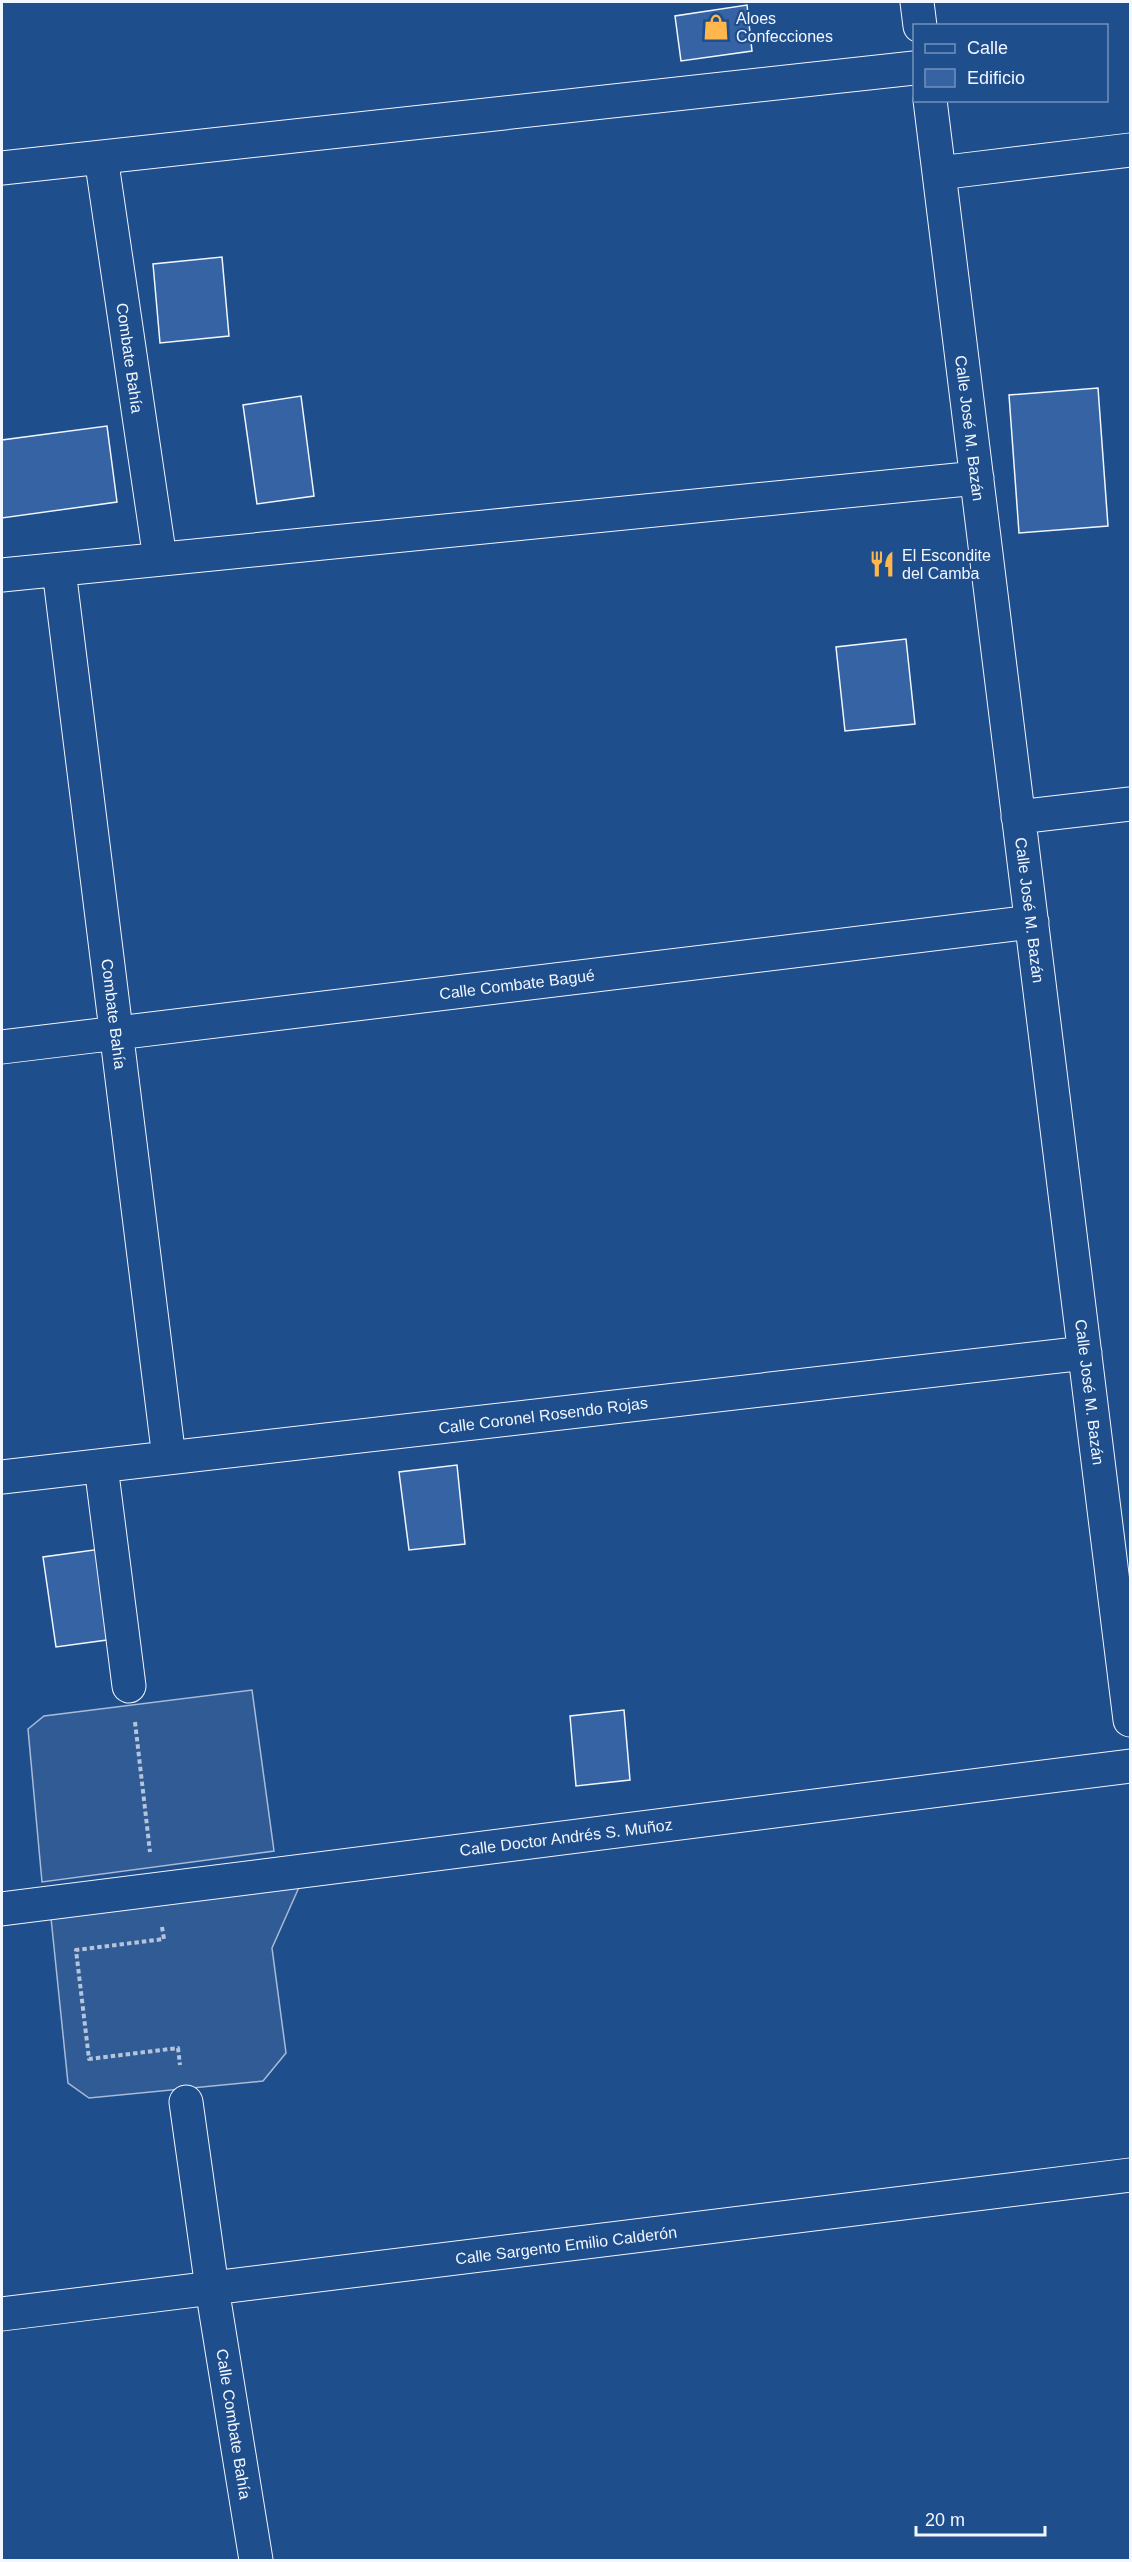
<svg xmlns="http://www.w3.org/2000/svg" width="1132" height="2562" viewBox="0 0 1132 2562" font-family="Helvetica,sans-serif">
<style>
.built{fill:#305b95;stroke:#a8bbd7;stroke-width:1.5}
.building{fill:#3563a3;stroke:#f2f6ff;stroke-width:1.5}
.lines{fill:none;stroke-linecap:round;stroke-linejoin:round}
.street-casing{stroke:#f2f6ff;stroke-width:35}
.path{stroke:#b3c4dc;stroke-width:4;stroke-dasharray:4.5 3;stroke-linecap:butt}
.street{stroke:#1f4e8c;stroke-width:33}
.labels{text-anchor:middle;stroke-width:4.5;stroke-linejoin:round;paint-order:stroke}
.poi-label{font-size:16px;fill:#f2f6ff;stroke:#1f4e8c;text-anchor:start}
.street-label{font-size:16px;fill:#f2f6ff;stroke:#1f4e8c}
</style>
<rect width="100%" height="100%" fill="#1f4e8c"/>
<path class="built" d="M 252,1690 L 274,1851 L 42,1882 L 28,1729 L 44,1716 Z
M 300,1885 L 272,1948 L 286,2053 L 263,2081 L 89,2098 L 68,2083 L 51,1918 Z"/>
<path class="building" d="M 747,5 L 752,51 L 681,61 L 675,16 Z
M 222,257 L 229,336 L 160,343 L 153,264 Z
M 1098,388 L 1108,526 L 1019,533 L 1009,395 Z
M 301,396 L 314,496 L 257,504 L 243,405 Z
M 107,426 L 117,502 L 2,518 L 2,440 Z
M 906,639 L 915,724 L 845,731 L 836,647 Z
M 457,1465 L 465,1544 L 409,1550 L 399,1472 Z
M 101,1549 L 114,1639 L 56,1647 L 43,1557 Z
M 624,1710 L 630,1780 L 576,1786 L 570,1716 Z"/>
<g class="lines">
<g class="street-casing">
<path id="street" d="M 917,2 L 920,26
M 930,100 L 1130,1720
M 101,157 L 160,559
M 2,168 L 914,68
M 939,173 L 1130,150
M 59,570 L 169,1458
M 2,575 L 977,478
M 1018,817 L 1130,804
M 2,1047 L 1032,922
M 101,1466 L 129,1686
M 2,1477 L 1085,1353
M 2,1909 L 1130,1766
M 186,2102 L 212,2288 L 256,2560
M 2,2314 L 1130,2175"/>
</g>
<path class="path" d="M 135,1722 L 150,1852
M 162,1927 L 164,1939 L 76,1950 L 89,2059 L 178,2048 L 180,2065"/>
<use href="#street" class="street"/>
</g>
<defs>
<g id="shop-bare" transform="scale(2.07)"><path d="M-5-2.5h2.3a2.7 3.5 0 0 1 5.4 0H5L5.5 6h-11ZM-1.5-2.5h3a1.5 2.3 0 0 0-3 0Z" fill="#ffb74d" stroke="#1f4e8c" stroke-width="2.5" paint-order="stroke"/></g>
<g id="restaurant-bare" transform="scale(2.07)"><path d="M-5-6h1v4h1v-4h1v4h1v-4h1v5L-1.5 .5V6h-2V.5L-5-1ZM5-6V6H3V1.5H1.5Q1.5-4 5-6Z" fill="#ffb74d" stroke="#1f4e8c" stroke-width="2.5" paint-order="stroke"/></g>
</defs>
<g fill-rule="evenodd">
<use href="#shop-bare" x="716" y="27"/>
<use href="#restaurant-bare" x="882" y="564"/>
</g>
<g class="labels">
<g class="poi-label">
<text x="736" y="24">Aloes<tspan x="736" dy="18">Confecciones</tspan></text>
<text x="902" y="561">El Escondite<tspan x="902" dy="18">del Camba</tspan></text>
</g>
<g class="street-label">
<text transform="translate(130 358) rotate(82)" y="6">Combate Bahía</text>
<text transform="translate(970 428) rotate(83)" y="6">Calle José M. Bazán</text>
<text transform="translate(1030 910) rotate(83)" y="6">Calle José M. Bazán</text>
<text transform="translate(517 984) rotate(-7)" y="6">Calle Combate Bagué</text>
<text transform="translate(114 1014) rotate(83)" y="6">Combate Bahía</text>
<text transform="translate(1090 1392) rotate(83)" y="6">Calle José M. Bazán</text>
<text transform="translate(543 1415) rotate(-7)" y="6">Calle Coronel Rosendo Rojas</text>
<text transform="translate(566 1837) rotate(-7)" y="6">Calle Doctor Andrés S. Muñoz</text>
<text transform="translate(566 2245) rotate(-7)" y="6">Calle Sargento Emilio Calderón</text>
<text transform="translate(234 2424) rotate(81)" y="6">Calle Combate Bahía</text>
</g>
</g>
<rect width="1132" height="2562" fill="none" stroke="#f2f6ff" stroke-width="6"/>
<rect x="913" y="24" width="195" height="78" fill="#1f4e8c" stroke="#7391ba" stroke-width="1.5"/>
<rect x="925" y="44" width="30" height="9" fill="#1f4e8c" stroke="#7391ba" stroke-width="1.5"/>
<text x="967" y="54" font-size="18" fill="#f2f6ff">Calle</text>
<rect x="925" y="69" width="30" height="18" fill="#3563a3" stroke="#7391ba" stroke-width="1.5"/>
<text x="967" y="84" font-size="18" fill="#f2f6ff">Edificio</text>
<path d="M916 2526v9h129v-9" fill="none" stroke="#f2f6ff" stroke-width="3"/>
<text x="925" y="2526" font-size="18" fill="#f2f6ff" stroke="#1f4e8c" stroke-width="4.5" paint-order="stroke">20 m</text>
</svg>
